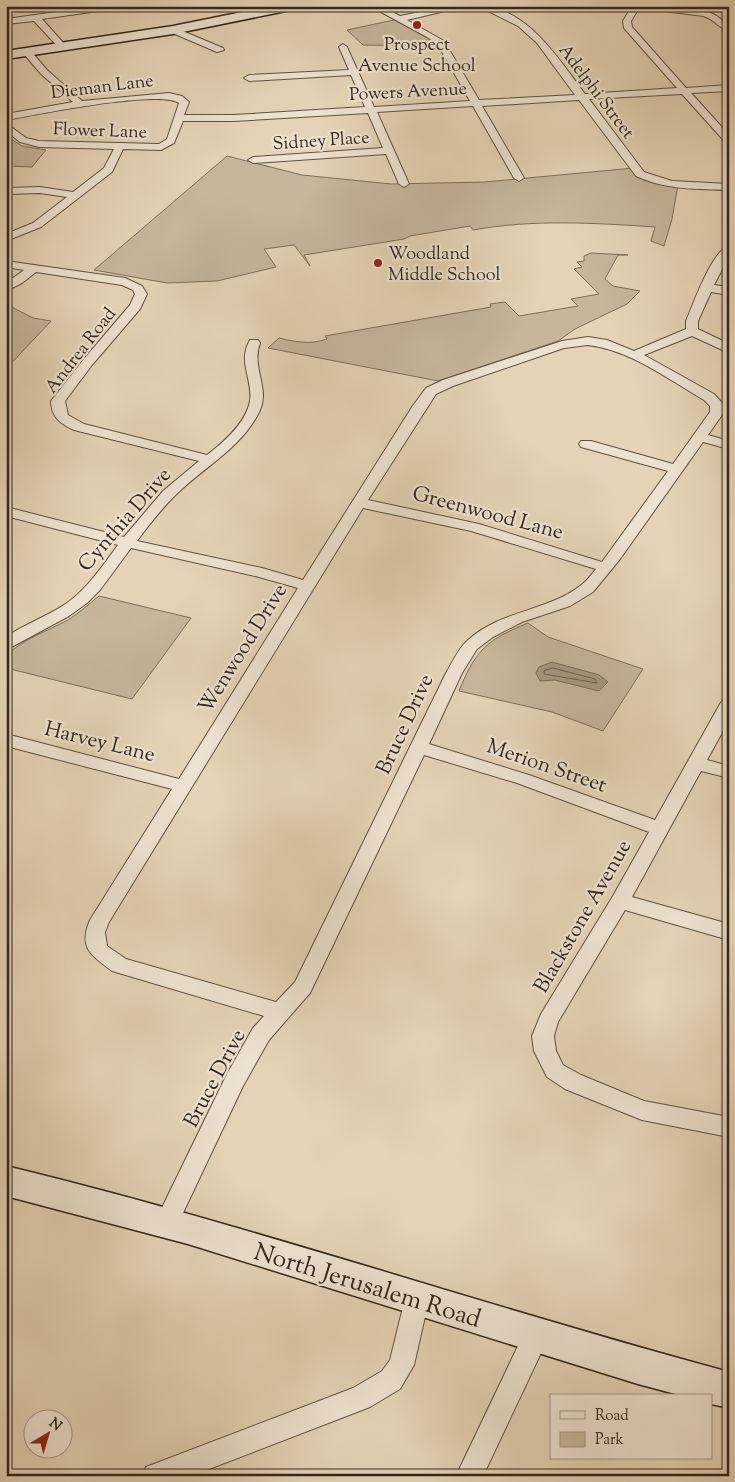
<svg xmlns="http://www.w3.org/2000/svg" width="735" height="1482" viewBox="0 0 735 1482" font-family="'Sorts Mill Goudy',serif">
<style>
.green{fill:#c6b69c;stroke:#7c6e5c}
.water{fill:#a79882;stroke:#786a5a}
.lines{fill:none;stroke-linecap:round;stroke-linejoin:round}
.shore{stroke:#6c5f50;stroke-width:1}
.street-casing{stroke:#5e5143;stroke-width:2}
.secondary-casing{stroke:#32261d;stroke-width:3}
.street{fill:#ede2d0;fill-rule:evenodd}
.secondary{fill:#ede2d0;fill-rule:evenodd}
.poi-dot{fill:#8f2418;stroke:#ede2d0;stroke-width:2}
.labels{text-anchor:middle;stroke-width:4.5;stroke-linejoin:round;paint-order:stroke}
.far-poi-label{font-size:18px;fill:#32261d;stroke:#ede2d0}
.far-street-label{font-size:18px;fill:#32261d;stroke:#ede2d0}
.street-label{font-size:21px;fill:#32261d;stroke:#ede2d0}
.near-street-label{font-size:25px;fill:#32261d;stroke:#ede2d0}
</style>
<rect width="100%" height="100%" fill="#e4d3b6"/>
<filter id="stains"><feTurbulence type="fractalNoise" baseFrequency=".004" numOctaves="4"/><feColorMatrix values="0 0 0 0 .2 0 0 0 0 .09 0 0 0 0 .02 0 0 0 .5 -.17"/></filter>
<radialGradient id="worn" r=".72"><stop offset=".6" stop-color="#630" stop-opacity="0"/><stop offset="1" stop-color="#630" stop-opacity=".3"/></radialGradient>
<path class="green" d="M 394,20 L 430,37 L 439,46 L 363,45 L 347,30 Z
M 6,136 L 22,146 L 46,150 L 32,167 L 6,166 Z
M 227,156 L 302,175 L 391,184 L 485,182 L 634,168 L 637,171 L 678,185 L 672,219 L 664,246 L 651,241 L 655,227 C 594,223 534,219 473,230 L 470,226 L 410,236 L 404,239 L 304,255 L 310,266 L 294,245 L 264,249 L 276,267 L 217,281 L 167,283 L 94,270 Z
M 591,253 L 628,255 L 618,255 L 605,279 L 613,286 L 640,291 L 627,304 L 575,329 L 558,341 L 438,381 L 268,348 L 279,338 C 296,342 310,345 327,339 L 325,336 L 491,307 L 490,304 L 505,302 L 519,316 L 578,306 L 571,299 L 599,294 L 574,269 L 582,267 L 577,262 L 584,261 L 584,256 Z
M 6,304 L 33,318 L 51,321 L 6,369 Z
M 99,596 L 191,618 L 132,699 L 6,668 L 6,656 C 24,638 46,632 68,620 C 79,613 89,604 99,596 Z
M 528,623 L 548,637 L 643,669 L 603,731 L 552,712 L 459,691 C 476,649 487,640 528,623 Z"/>
<path class="water" d="M 552,662 L 599,675 L 608,682 L 599,691 L 555,680 L 540,681 L 536,673 L 539,667 Z"/>
<g class="lines">
<path class="shore" d="M 553,668 L 595,679 L 597,683 L 544,674 L 544,671 Z"/>
<g class="street-casing">
<path id="street" d="M 100,6 L 123,6 L 119,8 L 42,19 L 67,47 L 63,50 L 60,49 L 34,21 L 6,24 L 6,19 Z
M 370,6 L 381,6 L 400,16 L 449,6 L 466,6 L 407,20 L 444,41 L 479,100 L 575,95 L 537,43 L 518,26 L 478,6 C 527,6 559,60 585,94 L 677,88 L 624,28 L 623,21 L 632,6 C 654,6 693,5 713,14 C 719,17 724,22 729,26 L 729,33 L 710,19 L 704,16 L 639,8 L 631,21 L 632,27 L 686,88 L 729,85 L 729,91 L 691,93 L 729,135 L 729,144 L 726,143 L 682,94 L 589,99 L 644,172 L 672,181 L 729,184 L 729,190 C 697,189 666,190 636,176 L 579,100 L 482,106 L 524,178 L 519,181 L 514,178 L 473,106 L 377,112 L 409,184 L 404,187 L 399,184 L 386,154 L 253,163 L 248,160 L 253,157 L 383,148 L 368,113 L 234,121 L 183,121 L 174,143 L 161,150 L 123,149 L 112,172 L 41,227 L 6,241 L 6,234 L 33,223 L 67,197 L 40,193 L 6,194 L 6,188 L 40,187 L 73,192 L 104,168 L 114,149 L 39,147 L 20,142 L 6,131 L 6,123 L 26,138 L 39,141 L 159,144 L 167,139 L 179,103 C 160,89 35,115 6,120 L 6,114 L 73,102 L 41,74 L 24,54 L 24,50 L 30,50 L 47,70 L 82,101 L 169,93 L 182,96 L 189,102 L 184,115 L 234,115 L 365,107 L 351,75 L 249,81 L 244,78 L 249,75 L 349,70 L 339,47 L 343,44 L 347,47 L 374,107 L 470,101 L 438,45 L 427,37 Z
M 173,27 L 223,48 L 224,50 L 217,52 L 170,32 L 169,30 Z
M 729,246 L 729,256 L 714,285 L 729,287 L 729,295 L 711,292 L 698,321 L 698,329 L 729,344 L 729,353 L 692,336 L 644,355 L 714,394 L 724,405 L 724,412 L 708,435 L 729,441 L 729,449 L 703,442 L 620,559 L 593,592 L 570,606 L 522,622 L 493,637 L 477,649 L 462,673 L 429,744 L 529,775 L 655,820 L 720,704 L 723,700 L 729,698 L 729,720 L 707,760 L 729,766 L 729,778 L 701,771 L 632,897 L 729,924 L 729,940 L 625,910 L 558,1022 L 554,1036 L 556,1051 L 563,1065 L 581,1075 L 644,1101 L 729,1117 L 729,1137 L 642,1120 L 565,1089 L 547,1077 L 534,1051 L 532,1036 L 541,1014 L 613,896 L 649,832 L 517,783 L 424,755 L 310,993 L 269,1040 L 243,1086 L 175,1230 L 167,1233 L 159,1230 L 155,1222 L 227,1074 L 253,1028 L 264,1016 L 112,971 C 91,955 78,948 90,920 L 172,789 L 6,746 L 6,734 L 179,779 L 298,588 L 259,577 L 131,548 L 100,590 L 87,603 L 69,616 L 6,650 L 6,637 C 25,624 48,616 67,603 C 88,588 103,565 118,545 L 6,516 L 6,507 L 124,537 L 163,491 L 199,461 L 74,430 C 61,424 51,417 51,401 L 84,359 L 130,305 L 135,294 L 133,290 L 122,285 L 36,272 L 22,283 L 6,291 L 6,283 L 24,270 L 6,267 L 6,261 L 125,278 L 142,286 L 147,294 L 140,309 L 92,365 L 65,401 L 68,415 L 84,424 L 207,455 C 224,442 246,423 250,401 C 253,379 237,361 250,340 L 258,340 L 260,343 C 251,367 270,388 260,410 C 244,445 209,464 182,489 C 165,504 151,522 137,541 L 262,568 L 303,580 L 412,407 L 426,388 L 443,380 L 562,341 L 588,337 L 607,340 L 634,351 L 686,329 L 686,321 C 693,305 712,250 729,246 ZM 588,345 C 630,350 668,379 704,400 L 710,406 L 710,412 L 673,464 L 591,441 L 581,441 L 579,444 L 581,447 L 668,471 L 602,562 L 479,524 L 368,500 L 436,394 L 453,386 L 564,348 ZM 363,508 L 471,531 L 596,569 C 591,575 586,582 580,586 C 546,612 500,610 467,641 C 458,649 452,663 446,673 L 295,982 L 276,1002 L 126,959 L 107,946 L 105,932 L 109,922 Z
M 417,1287 L 426,1291 L 429,1299 L 414,1365 L 400,1389 L 370,1407 L 191,1476 L 142,1476 L 146,1467 L 353,1388 L 382,1371 L 390,1360 L 405,1299 L 408,1291 Z
M 536,1324 L 545,1327 L 549,1336 L 483,1476 L 456,1476 L 527,1327 Z"/>
</g>
<g class="secondary-casing">
<path id="secondary" d="M 272,6 L 297,6 L 291,10 L 173,34 L 6,59 L 6,51 L 173,26 Z
M 6,1166 C 250,1225 487,1307 729,1372 L 729,1408 L 711,1404 L 711,1396 L 683,1396 L 638,1384 L 188,1244 L 6,1196 Z"/>
</g>
<use href="#street" class="street"/>
<use href="#secondary" class="secondary"/>
</g>
<g class="poi-dot">
<circle cx="417" cy="25" r="5"/>
<circle cx="378" cy="263" r="5"/>
</g>
<g class="labels">
<g class="far-poi-label">
<text x="417" y="50">Prospect<tspan x="417" dy="21">Avenue School</tspan></text>
<text x="388" y="259" text-anchor="start">Woodland<tspan x="388" dy="21">Middle School</tspan></text>
</g>
<g class="far-street-label">
<text transform="translate(102 86) rotate(-7)" y="6">Dieman Lane</text>
<text transform="translate(408 91) rotate(-3)" y="6">Powers Avenue</text>
<text transform="translate(597 91) rotate(53)" y="6">Adelphi Street</text>
<text transform="translate(100 130) rotate(2)" y="6">Flower Lane</text>
<text transform="translate(321 140) rotate(-4)" y="6">Sidney Place</text>
<text transform="translate(80 350) rotate(-52)" y="6">Andrea Road</text>
</g>
<g class="street-label">
<text transform="translate(488 512) rotate(15)" y="7">Greenwood Lane</text>
<text transform="translate(124 519) rotate(-49)" y="7">Cynthia Drive</text>
<text transform="translate(242 648) rotate(-58)" y="7">Wenwood Drive</text>
<text transform="translate(404 724) rotate(-65)" y="7">Bruce Drive</text>
<text transform="translate(100 741) rotate(14)" y="7">Harvey Lane</text>
<text transform="translate(547 765) rotate(19)" y="7">Merion Street</text>
<text transform="translate(582 916) rotate(-60)" y="7">Blackstone Avenue</text>
<text transform="translate(214 1078) rotate(-62)" y="7">Bruce Drive</text>
</g>
<g class="near-street-label">
<text transform="translate(368 1284) rotate(17)" y="9">North Jerusalem Road</text>
</g>
</g>
<rect width="735" height="1482" fill="none" stroke="#e4d3b6" stroke-width="25"/>
<rect x="8" y="8" width="720" height="1467" fill="none" stroke="#32261d" stroke-width="2.5"/>
<rect x="12" y="12" width="710" height="1457" fill="none" stroke="#32261d"/>
<rect x="550" y="1394" width="162" height="65" fill="#ede2d0" stroke="#a29788"/>
<rect x="560" y="1411" width="25" height="8" fill="#ede2d0" stroke="#a29788"/>
<text x="595" y="1420" font-size="15" fill="#32261d">Road</text>
<rect x="560" y="1432" width="25" height="15" fill="#c6b69c" stroke="#a29788"/>
<text x="595" y="1444" font-size="15" fill="#32261d">Park</text>
<g transform="translate(48 1434) rotate(38)"><circle r="24" fill="#ede2d0" stroke="#a29788"/>
<path d="M0-4L9 19L0 12L-9 19Z" fill="#8f2418"/>
<text y="-8" font-size="14" font-weight="bold" text-anchor="middle" fill="#32261d">N</text>
</g>
<rect width="100%" height="100%" filter="url(#stains)"/>
<rect width="100%" height="100%" fill="url(#worn)"/>
</svg>
